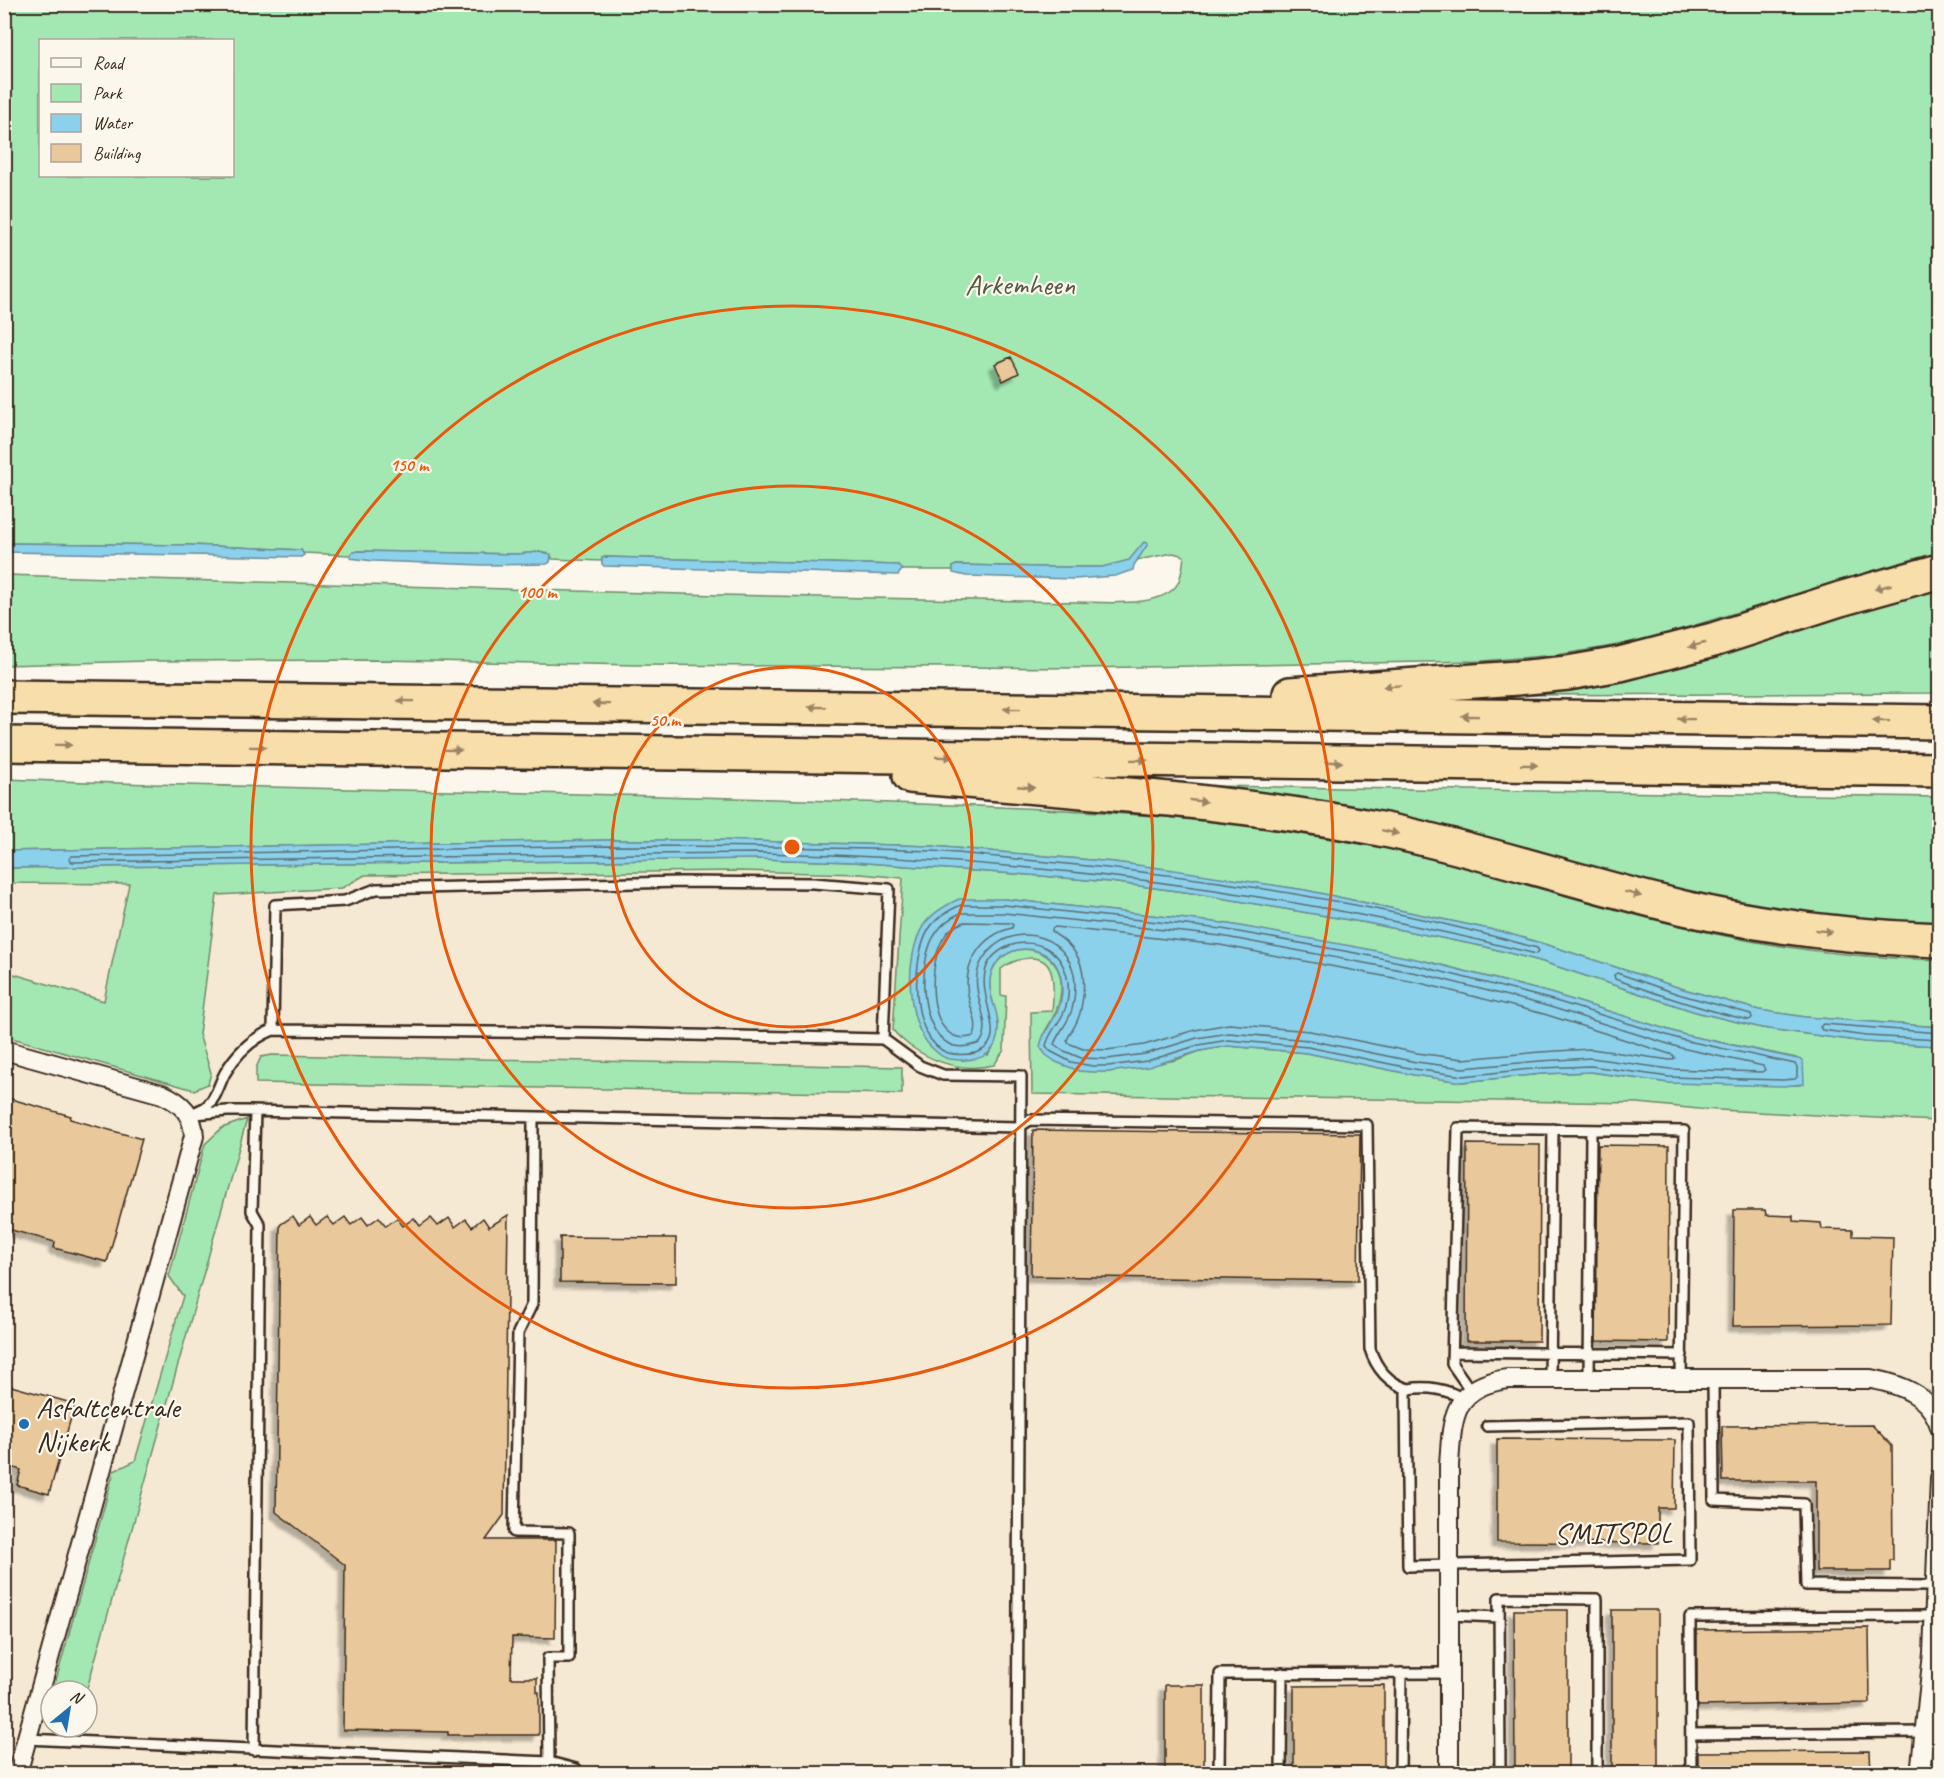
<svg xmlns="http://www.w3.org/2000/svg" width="1944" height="1778" viewBox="0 0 1944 1778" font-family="Caveat,sans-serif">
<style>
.built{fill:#f6e9d4;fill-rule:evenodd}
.green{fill:#a3e8b3;stroke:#6f8968;stroke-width:1.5;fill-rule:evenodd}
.water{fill:#8bd1ec;stroke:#6b8e9a;stroke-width:1.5}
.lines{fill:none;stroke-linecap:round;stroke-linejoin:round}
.shore{stroke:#5b6d70;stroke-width:1.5}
.building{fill:#e9c99b;stroke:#3b2a1e;stroke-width:1.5;filter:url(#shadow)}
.service-casing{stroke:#3b2a1e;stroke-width:14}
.minor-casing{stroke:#3b2a1e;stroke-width:22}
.motorway-casing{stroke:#3b2a1e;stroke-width:38}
.service{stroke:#fbf7ec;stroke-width:9}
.minor{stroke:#fbf7ec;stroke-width:18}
.motorway{stroke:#f8deab;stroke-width:33}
.oneway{fill:#9a8464}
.ring{fill:none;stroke:#e8590c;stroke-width:3}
.poi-dot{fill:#1f6fb2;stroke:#fbf7ec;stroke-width:2}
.labels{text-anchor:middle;stroke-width:4.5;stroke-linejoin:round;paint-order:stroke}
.park-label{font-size:30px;fill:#555a43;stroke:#fbf7ec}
.poi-label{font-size:30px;fill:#3b2a1e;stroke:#fbf7ec;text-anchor:start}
.street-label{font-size:30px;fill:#3b2a1e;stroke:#fbf7ec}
.centre{fill:#e8590c;stroke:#fbf7ec;stroke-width:3}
.ring-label{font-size:18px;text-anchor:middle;font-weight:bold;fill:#e8590c;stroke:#fbf7ec;stroke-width:4.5;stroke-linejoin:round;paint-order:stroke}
</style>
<defs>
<filter id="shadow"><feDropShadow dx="-5.5" dy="5.5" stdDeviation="1.5" flood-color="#0004"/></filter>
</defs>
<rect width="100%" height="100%" fill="#fbf7ec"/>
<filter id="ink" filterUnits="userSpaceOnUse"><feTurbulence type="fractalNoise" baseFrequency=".0167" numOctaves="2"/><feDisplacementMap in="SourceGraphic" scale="12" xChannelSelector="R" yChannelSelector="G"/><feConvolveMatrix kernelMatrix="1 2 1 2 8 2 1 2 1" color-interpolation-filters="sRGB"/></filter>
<g filter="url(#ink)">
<path class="built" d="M 653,867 L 894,871 L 1663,1015 L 1939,1064 L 1939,1773 L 5,1773 L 4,877 ZM 51,1691 L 87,1691 L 87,1727 L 51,1727 Z"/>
<path class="green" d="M 5,5 L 1939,5 L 1939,552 L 1885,567 L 1653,638 L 1601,648 L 1556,655 L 1482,661 L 1081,668 L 637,665 L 382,660 L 147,661 L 5,665 L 5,575 L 719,595 L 1076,602 C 1102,602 1164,609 1178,583 C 1182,575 1183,565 1184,556 L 1173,553 L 1102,567 L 1041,567 L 956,565 L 953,567 L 953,570 L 902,570 L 898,565 L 605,557 L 602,558 L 602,561 L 552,559 L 552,557 L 539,552 L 518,554 L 357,551 L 350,555 L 303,553 L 301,550 L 190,545 L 5,543 ZM 40,40 L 232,40 L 232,176 L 40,176 Z
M 1939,587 L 1939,693 L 1517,695 L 1610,684 L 1677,661 Z
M 5,779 C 279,790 553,791 828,801 C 975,806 1122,809 1268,828 C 1326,836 1384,847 1441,861 C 1533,883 1623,914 1716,934 C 1789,950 1865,958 1939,960 L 1939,1027 L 1805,1017 L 1759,1010 L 1680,988 L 1554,947 L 1503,932 L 1305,890 L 1114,862 L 932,846 L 712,840 L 610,840 L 5,851 Z
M 1205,786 L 1939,797 L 1939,933 L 1857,927 L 1205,793 Z
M 758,859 L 853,862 L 1042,876 L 1110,882 L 1192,893 L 1367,923 L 1486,947 L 1540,961 L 1696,1012 L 1762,1028 L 1865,1042 L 1939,1046 L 1939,1123 L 1937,1121 L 1699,1109 L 1638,1103 L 1032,1094 L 1031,1012 L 1052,1011 C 1053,999 1055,984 1051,972 C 1044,950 1014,958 1001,969 L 1001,995 L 1006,996 L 1004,1050 L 994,1065 C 963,1072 936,1064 910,1046 C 904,1041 898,1037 893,1030 L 903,878 L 861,874 L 737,871 L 365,875 L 342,888 L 217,895 L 199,1034 L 211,1073 L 208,1084 L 194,1090 L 5,1036 L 4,971 L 104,1001 L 129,884 L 5,883 L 5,868 ZM 1004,899 L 1223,923 L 1425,961 L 1550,993 L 1685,1035 L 1796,1058 L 1800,1085 L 1669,1083 L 1591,1072 L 1541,1074 L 1462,1082 L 1414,1075 L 1307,1053 L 1228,1046 L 1200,1051 L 1176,1060 L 1108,1072 L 1079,1071 L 1043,1035 C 1053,1018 1062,1004 1061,984 C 1061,952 1020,937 998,961 C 972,988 1016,1021 988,1055 L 919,1029 C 911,1004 909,981 913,955 Z
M 272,1055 L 902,1067 L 902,1094 L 256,1083 L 256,1068 L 261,1057 Z
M 247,1119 L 88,1685 L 85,1691 L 53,1691 L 114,1471 L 135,1461 L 183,1296 L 169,1276 L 205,1144 L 222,1128 Z
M 1939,1704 L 1939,1773 L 1933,1773 Z"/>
<path class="water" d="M 1144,542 L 1148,544 L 1134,565 L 1133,570 L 1115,576 L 1074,579 L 966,576 L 953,573 L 953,567 L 956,565 L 1041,567 L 1102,567 L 1129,560 Z
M 5,543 L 190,545 L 301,550 L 304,555 L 301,557 L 5,552 Z
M 357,551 L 518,554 L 539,552 L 551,554 L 550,562 L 547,564 L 483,565 L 373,561 L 350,558 L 351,553 Z
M 605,557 L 898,565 L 902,570 L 898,575 L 604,566 L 602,564 L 602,558 Z
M 610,840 L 712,840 L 932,846 L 1114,862 L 1174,870 L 1305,890 L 1503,932 L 1554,947 L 1680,988 L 1759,1010 L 1805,1017 L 1939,1027 L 1939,1046 L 1865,1042 L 1762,1028 L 1696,1012 L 1540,961 L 1486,947 L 1367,923 L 1192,893 L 1110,882 L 1042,876 L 853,862 L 758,859 L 4,868 L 5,851 Z
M 959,899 L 1005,899 L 1223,923 L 1362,948 L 1425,961 L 1550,993 L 1685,1035 L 1803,1060 L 1804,1084 L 1783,1086 L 1669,1083 L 1591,1072 L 1541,1074 L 1462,1082 L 1414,1075 L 1307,1053 L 1228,1046 L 1200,1051 L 1148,1067 L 1108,1072 L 1092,1072 L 1079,1071 L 1056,1062 L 1046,1055 L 1040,1047 C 1042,1032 1053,1023 1058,1010 C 1066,989 1063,961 1040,952 C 1030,948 1019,948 1009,953 C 993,961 987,977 991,994 C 992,1002 996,1009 997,1016 C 1003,1053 983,1064 949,1059 C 942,1058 936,1052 931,1047 C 905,1021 905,957 923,926 C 931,914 946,905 959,899 Z"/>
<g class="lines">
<path class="shore" d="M 610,846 C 716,846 823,847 930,851 C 969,853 1008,859 1047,862 C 1212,877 1378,903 1537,948 L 1539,951 L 1536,954 C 1283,890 1021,858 760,853 C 721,853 681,854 642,854 C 452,855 262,861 72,862 L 69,859 L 72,856 Z
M 961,905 L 1004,905 L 1222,929 L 1361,954 L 1423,967 L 1549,999 L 1683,1040 L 1795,1064 L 1797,1067 L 1797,1077 L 1795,1079 L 1783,1080 L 1669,1077 L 1591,1066 L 1541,1068 L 1463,1076 L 1414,1069 L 1308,1047 L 1228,1040 L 1199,1045 L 1147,1061 L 1108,1066 L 1092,1066 L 1071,1062 L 1050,1051 L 1046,1046 C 1048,1034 1058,1025 1063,1014 C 1074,990 1068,958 1044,947 C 1033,942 1019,942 1009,946 C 949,972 1023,1039 975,1053 C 968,1055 956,1055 948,1053 C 909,1039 911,958 929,929 C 936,918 949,910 961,905 Z
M 961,913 L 1004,913 L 1221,936 L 1359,962 L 1422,974 L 1547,1006 L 1681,1048 L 1763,1066 L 1765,1070 L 1762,1072 L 1670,1069 L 1591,1058 L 1540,1061 L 1463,1068 L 1416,1062 L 1309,1040 L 1229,1033 L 1197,1038 L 1145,1054 L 1107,1059 L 1081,1058 L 1062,1050 L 1054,1044 C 1058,1034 1066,1025 1070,1015 C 1074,1006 1075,993 1075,984 C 1074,938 1018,918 988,952 C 958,986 998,1019 980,1043 C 971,1046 958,1049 949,1044 C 918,1028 918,958 936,933 C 942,924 951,917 961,913 Z
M 964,922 L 1011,923 L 1013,925 L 1012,928 C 979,936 961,967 969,1000 C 972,1012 979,1024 974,1036 C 926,1051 927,965 943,939 C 947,931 956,925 964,922 Z
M 1055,927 L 1220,945 L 1420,983 L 1544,1014 L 1673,1055 L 1675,1058 L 1670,1060 L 1591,1049 L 1540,1052 L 1463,1059 L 1417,1053 L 1310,1031 L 1229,1024 L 1195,1030 L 1144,1045 L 1107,1050 L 1083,1049 L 1068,1043 L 1067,1040 C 1070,1033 1075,1027 1078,1019 C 1081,1012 1082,1004 1083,996 C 1086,965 1078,948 1052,932 L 1052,929 Z
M 1617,973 L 1678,994 L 1751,1014 L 1752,1018 L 1749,1020 C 1703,1010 1659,995 1615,979 L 1614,975 Z
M 1940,1033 L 1823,1024 L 1820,1027 L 1822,1030 L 1866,1036 L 1940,1040"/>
</g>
<path class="building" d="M 1011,357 L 1019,373 L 1003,381 L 995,364 Z
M 4,1097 L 71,1116 L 70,1119 L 142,1139 L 107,1262 L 54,1248 L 55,1242 L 4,1228 Z
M 1033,1130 L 1360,1134 L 1358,1281 L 1031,1276 Z
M 1467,1144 L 1540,1145 L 1539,1341 L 1466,1341 Z
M 1598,1145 L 1669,1146 L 1668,1342 L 1596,1341 Z
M 1734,1210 L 1765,1210 L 1766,1215 L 1793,1216 L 1793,1221 L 1821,1223 L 1822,1229 L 1853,1230 L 1853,1236 L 1893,1237 L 1891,1325 L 1733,1326 Z
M 508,1215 L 504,1515 L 486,1540 L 556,1540 L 555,1638 L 512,1637 L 511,1678 L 537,1678 L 537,1692 L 539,1692 L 539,1735 L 448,1735 L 448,1732 L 343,1730 L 345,1565 L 276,1512 L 280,1225 L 293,1216 L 299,1225 L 310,1217 L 316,1225 L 327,1217 L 334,1225 L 345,1217 L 351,1225 L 362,1217 L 368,1225 L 379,1217 L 386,1226 L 397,1218 L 403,1226 L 414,1218 L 420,1226 L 431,1218 L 438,1226 L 449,1218 L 455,1227 L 466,1219 L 472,1227 L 483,1218 L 489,1227 Z
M 560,1237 L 676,1238 L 676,1283 L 560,1282 Z
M 4,1384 L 75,1404 L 49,1494 L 17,1485 L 21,1470 L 4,1465 Z
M 1872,1425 L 1892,1446 L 1893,1560 L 1890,1560 L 1890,1571 L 1816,1571 L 1816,1481 L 1723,1481 L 1722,1426 Z
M 1497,1439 L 1675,1440 L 1674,1508 L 1658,1508 L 1658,1543 L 1497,1542 Z
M 1514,1610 L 1568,1610 L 1568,1773 L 1515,1773 Z
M 1612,1610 L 1658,1610 L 1658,1773 L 1612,1773 Z
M 1869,1628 L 1870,1703 L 1697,1706 L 1697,1630 Z
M 1165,1685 L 1204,1685 L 1204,1773 L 1165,1773 Z
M 1384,1685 L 1384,1773 L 1294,1773 L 1294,1686 Z
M 1870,1751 L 1871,1773 L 1698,1773 L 1698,1752 Z"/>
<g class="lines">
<g class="service-casing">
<path id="service" d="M 883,1039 L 920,1066 L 943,1075 L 1021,1076 L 1017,1774
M 190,1114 C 195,1112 202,1110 207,1106 C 217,1097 219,1084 225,1073 C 236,1054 253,1038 273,1030 L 275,905 L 345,901 L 376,889 L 680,882 L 813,883 L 889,889 L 883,1039 L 597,1033 L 273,1030
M 195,1114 L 227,1111 L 249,1111 L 1019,1127 L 1030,1120 L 1367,1125 L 1370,1349 C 1376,1368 1389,1384 1409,1389
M 533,1118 L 532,1304 L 518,1333 L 514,1532 L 569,1533 L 569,1658 L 548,1658 L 549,1762
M 1453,1352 L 1682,1355
M 1550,1379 L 1553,1129
M 1589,1379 L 1591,1130
M 1713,1379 L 1714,1500 L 1804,1504 L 1806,1585 L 1936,1586
M 1471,1391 L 1452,1364 L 1458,1128 L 1684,1131 L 1681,1379
M 1463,1399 C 1448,1389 1427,1386 1409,1389 L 1406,1393 L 1408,1566 L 1690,1560 L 1689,1422 L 1487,1426
M 1449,1615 L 1499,1617
M 1691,1734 L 1924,1732
M 26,1739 L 549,1762 L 576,1769 L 576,1774
M 254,1750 L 260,1225 L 252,1211 L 255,1112
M 1219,1774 L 1220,1674 L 1449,1673
M 1281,1774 L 1282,1673
M 1400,1774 L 1401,1673
M 1500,1774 L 1499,1598 L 1597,1599 L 1597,1774
M 1691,1774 L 1690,1617 L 1934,1616"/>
</g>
<g class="minor-casing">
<path id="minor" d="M 4,1050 L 162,1094 C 182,1103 193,1114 194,1136 L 17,1774
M 1449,1774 L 1449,1466 C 1452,1418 1452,1386 1508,1379 L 1871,1379 C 1900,1384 1931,1395 1940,1427
M 1920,1774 L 1933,1653 L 1940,1478"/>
</g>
<g class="motorway-casing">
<path id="motorway" d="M 1290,694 L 1517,678 L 1568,673 L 1620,664 L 1713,640 L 1840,599 L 1940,571
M 4,697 L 1940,722
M 4,744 L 1940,770
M 910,776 C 1070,791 1232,799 1390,831 C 1489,852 1585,885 1684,908 C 1768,927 1854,937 1940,940"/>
</g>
<use href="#service" class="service"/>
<use href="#minor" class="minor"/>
<use href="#motorway" class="motorway"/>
</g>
<defs><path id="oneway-solid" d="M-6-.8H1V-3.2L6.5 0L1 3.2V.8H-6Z" transform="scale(1.5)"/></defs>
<g class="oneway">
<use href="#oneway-solid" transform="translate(1883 587) rotate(164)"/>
<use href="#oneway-solid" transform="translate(1697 645) rotate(165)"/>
<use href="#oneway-solid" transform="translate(1392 686) rotate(176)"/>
<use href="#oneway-solid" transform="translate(406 701) rotate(-179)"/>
<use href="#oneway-solid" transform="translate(601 704) rotate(-179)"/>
<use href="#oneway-solid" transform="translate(817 707) rotate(-179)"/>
<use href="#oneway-solid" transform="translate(1012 709) rotate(-179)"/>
<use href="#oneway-solid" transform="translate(1470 716) rotate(-179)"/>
<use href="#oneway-solid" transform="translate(1686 719) rotate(-179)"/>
<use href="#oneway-solid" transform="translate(1881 721) rotate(-179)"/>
<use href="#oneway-solid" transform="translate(63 745) rotate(1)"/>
<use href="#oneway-solid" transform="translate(258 747) rotate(1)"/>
<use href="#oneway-solid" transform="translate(453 750) rotate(1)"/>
<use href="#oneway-solid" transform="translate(944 757) rotate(1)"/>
<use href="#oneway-solid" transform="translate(1139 760) rotate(1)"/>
<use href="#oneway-solid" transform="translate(1334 762) rotate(1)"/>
<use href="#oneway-solid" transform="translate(1529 765) rotate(1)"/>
<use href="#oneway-solid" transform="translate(1026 787) rotate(5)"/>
<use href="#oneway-solid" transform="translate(1198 801) rotate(6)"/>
<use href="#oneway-solid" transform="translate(1390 832) rotate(12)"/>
<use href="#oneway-solid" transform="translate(1633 894) rotate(15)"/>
<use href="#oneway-solid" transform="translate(1824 931) rotate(6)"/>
</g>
</g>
<g class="ring">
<circle cx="792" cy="847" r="180"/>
<circle cx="792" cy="847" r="361"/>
<circle cx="792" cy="847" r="541"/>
</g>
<circle class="poi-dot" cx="24" cy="1424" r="6"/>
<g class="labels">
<g class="park-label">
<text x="1020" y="294">Arkemheen</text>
</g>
<g class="poi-label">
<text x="36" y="1417">Asfaltcentrale<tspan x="36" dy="34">Nijkerk</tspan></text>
</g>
<g class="street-label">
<text transform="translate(1613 1533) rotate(-1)" y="10">SMITSPOL</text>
</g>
</g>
<circle cx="792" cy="847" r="9" class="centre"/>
<g class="ring-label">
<text x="409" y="471">150 m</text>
<text x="537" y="598">100 m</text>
<text x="665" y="726">50 m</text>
</g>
<rect width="1944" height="1778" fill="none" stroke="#fbf7ec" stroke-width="24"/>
<rect x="12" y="12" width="1920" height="1754" fill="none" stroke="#3b2a1e" stroke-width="2" filter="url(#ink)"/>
<rect x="39" y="39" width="195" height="138" fill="#fbf7ec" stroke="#aea59a" stroke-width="1.5"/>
<rect x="51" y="58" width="30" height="9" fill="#fbf7ec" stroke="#aea59a" stroke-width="1.5"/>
<text x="93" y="69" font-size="18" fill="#3b2a1e">Road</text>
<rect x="51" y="84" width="30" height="18" fill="#a3e8b3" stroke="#aea59a" stroke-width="1.5"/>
<text x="93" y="99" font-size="18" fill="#3b2a1e">Park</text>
<rect x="51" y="114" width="30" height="18" fill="#8bd1ec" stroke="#aea59a" stroke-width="1.5"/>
<text x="93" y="129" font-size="18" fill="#3b2a1e">Water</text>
<rect x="51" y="144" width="30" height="18" fill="#e9c99b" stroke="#aea59a" stroke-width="1.5"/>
<text x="93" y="159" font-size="18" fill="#3b2a1e">Building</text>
<g transform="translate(69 1709) rotate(30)"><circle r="28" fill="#fbf7ec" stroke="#aea59a" stroke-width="1.5"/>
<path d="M0-4.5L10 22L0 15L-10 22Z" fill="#1f6fb2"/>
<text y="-9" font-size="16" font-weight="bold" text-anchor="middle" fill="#3b2a1e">N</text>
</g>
</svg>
